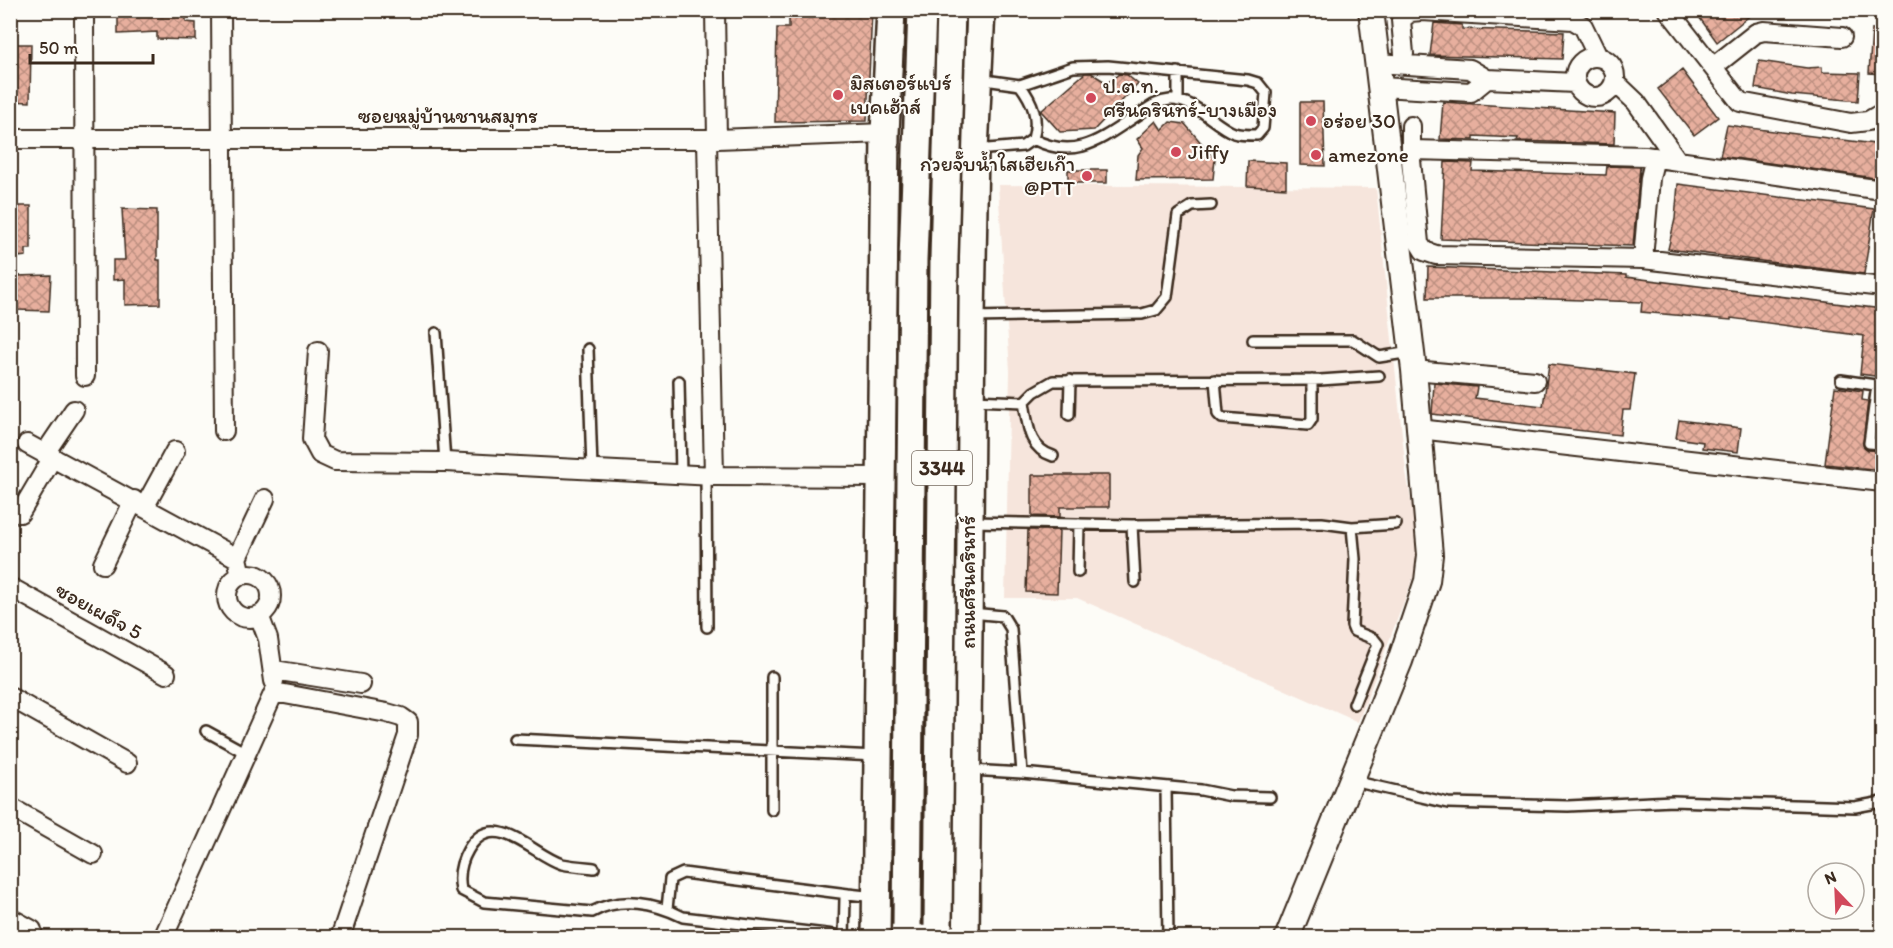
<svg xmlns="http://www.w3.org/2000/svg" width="1893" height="948" viewBox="0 0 1893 948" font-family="Itim,'Playpen Sans Thai',sans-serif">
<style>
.built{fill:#f6e5dc}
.building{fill:url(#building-cross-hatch);stroke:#3b2a1e;stroke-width:1.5}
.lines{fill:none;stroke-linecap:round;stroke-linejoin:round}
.lane-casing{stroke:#3b2a1e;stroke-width:14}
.street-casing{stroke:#3b2a1e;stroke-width:22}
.secondary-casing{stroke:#3b2a1e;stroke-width:28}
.primary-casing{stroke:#3b2a1e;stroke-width:32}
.lane{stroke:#fdfcf7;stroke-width:9}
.street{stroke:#fdfcf7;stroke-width:18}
.secondary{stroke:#fdfcf7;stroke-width:24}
.primary{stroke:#fdfcf7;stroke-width:27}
.primary-bridge-casing{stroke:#3b2a1e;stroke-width:32;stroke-linecap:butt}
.primary-bridge{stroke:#fdfcf7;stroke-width:27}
.poi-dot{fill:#d1495b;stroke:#fdfcf7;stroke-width:2}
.labels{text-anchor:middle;stroke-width:4.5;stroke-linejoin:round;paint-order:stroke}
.shield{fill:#fdfcf7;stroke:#75695f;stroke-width:1.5}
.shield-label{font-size:20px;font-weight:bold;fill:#3b2a1e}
.poi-label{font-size:21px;fill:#3b2a1e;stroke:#fdfcf7;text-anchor:start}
.street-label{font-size:21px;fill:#3b2a1e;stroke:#fdfcf7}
</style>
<defs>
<pattern id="building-cross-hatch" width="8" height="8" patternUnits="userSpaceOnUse" patternTransform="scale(1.5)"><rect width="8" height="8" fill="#e7af9e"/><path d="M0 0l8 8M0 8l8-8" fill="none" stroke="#bc8f80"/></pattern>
</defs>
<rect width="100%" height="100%" fill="#fdfcf7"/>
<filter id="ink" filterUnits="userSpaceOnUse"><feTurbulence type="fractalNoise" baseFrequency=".0167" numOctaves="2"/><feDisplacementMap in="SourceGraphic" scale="12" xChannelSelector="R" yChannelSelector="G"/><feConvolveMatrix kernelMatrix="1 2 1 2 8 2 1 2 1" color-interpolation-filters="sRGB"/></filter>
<g filter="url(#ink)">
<path class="built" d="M 998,185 L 1376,188 L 1406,472 L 1421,557 L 1358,722 L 1077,598 L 1005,598 L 1010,371 Z"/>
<path class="building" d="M 118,10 L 186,10 L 186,22 L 196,23 L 196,40 L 157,39 L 157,32 L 118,34 Z
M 789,10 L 872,10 L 867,121 L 775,122 L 777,28 L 789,28 Z
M 1694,10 L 1757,10 L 1717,42 Z
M 1434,23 L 1462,25 L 1462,29 L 1564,32 L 1562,59 L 1430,55 Z
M 1872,29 L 1882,29 L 1882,74 L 1869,73 Z
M 10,44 L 31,44 L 30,102 L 10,101 Z
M 1759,61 L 1807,68 L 1822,67 L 1822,72 L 1860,73 L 1858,101 L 1792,95 L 1755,88 Z
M 1682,70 L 1718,117 L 1694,135 L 1658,89 Z
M 1085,73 L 1091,73 L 1107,83 L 1119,74 L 1127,75 L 1138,84 L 1094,130 L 1060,132 L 1041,111 Z
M 1300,102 L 1323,102 L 1325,166 L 1300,165 Z
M 1443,102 L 1615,113 L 1614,144 L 1517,141 L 1518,138 L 1474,136 L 1474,140 L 1440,139 Z
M 1156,121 L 1162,130 L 1170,122 L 1185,124 L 1215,159 L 1213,179 L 1136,180 L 1138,155 L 1143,148 L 1137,139 Z
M 1727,125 L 1882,145 L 1882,179 L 1720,156 Z
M 1248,161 L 1286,163 L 1286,188 L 1247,186 Z
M 1445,162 L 1473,163 L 1472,171 L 1606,175 L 1607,166 L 1640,167 L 1633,246 L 1441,239 Z
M 1068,170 L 1107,170 L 1107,183 L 1068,183 Z
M 1678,184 L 1874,209 L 1864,274 L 1668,249 L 1675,219 Z
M 10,206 L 31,206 L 31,249 L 26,249 L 26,256 L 10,258 Z
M 122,209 L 157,210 L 157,260 L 160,260 L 160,304 L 125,305 L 125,279 L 113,280 L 113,260 L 125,260 Z
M 1428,267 L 1626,275 L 1626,277 L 1882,309 L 1882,377 L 1860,374 L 1864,336 L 1731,318 L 1731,320 L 1641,312 L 1642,302 L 1521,298 L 1427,298 Z
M 51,275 L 49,311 L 17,310 L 16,276 Z
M 1549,364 L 1635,374 L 1630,410 L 1623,410 L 1620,435 L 1432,414 L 1434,383 L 1477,387 L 1475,398 L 1543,406 Z
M 1835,387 L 1863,391 L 1862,400 L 1868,401 L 1863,445 L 1868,450 L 1882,451 L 1882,470 L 1825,464 Z
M 1881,404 L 1882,404 L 1882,437 L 1877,437 Z
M 1679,420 L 1741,428 L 1738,452 L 1702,448 L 1703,442 L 1676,438 Z
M 1032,475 L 1109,475 L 1109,507 L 1060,507 L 1060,517 L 1032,516 Z
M 1028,530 L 1059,530 L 1057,593 L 1026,592 Z"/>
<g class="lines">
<g class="lane-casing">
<path id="lane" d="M 1020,85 L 1073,67 L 1108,66 L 1248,80 L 1258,83 L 1266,93 L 1263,128 L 1257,135 C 1250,135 1240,135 1234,133 C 1212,124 1195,99 1170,100 C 1158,101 1150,107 1141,113 C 1103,137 1078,162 1033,139
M 1178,101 L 1178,72
M 976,150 L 1023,146 L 1033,139 C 1039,118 1033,102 1020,85 L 978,79
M 973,317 L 1142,314 L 1156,310 L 1167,297 L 1178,215 L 1192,206 L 1211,205
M 436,333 L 445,462
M 1253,340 L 1353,340 L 1379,357 L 1411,352
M 588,349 L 592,469
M 1215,380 L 1218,414 L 1222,418 L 1308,425 L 1312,419 L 1312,380
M 1841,380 L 1882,386
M 679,381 L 681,474
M 1877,385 L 1869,443 L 1882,444
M 972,400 L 1024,402 L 1034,392 L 1053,381 L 1320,380 L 1379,376
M 1024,402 C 1028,425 1028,448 1053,456
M 1069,415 L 1070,380
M 706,475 L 707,627
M 970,522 L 1132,525 L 1322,523 L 1352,527 L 1355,559 L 1352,626 L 1354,631 L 1374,639 L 1378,644 L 1354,704
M 1132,525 L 1135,582
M 1352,527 L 1396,524
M 1078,572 L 1079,524
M 772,677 L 772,810
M 206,731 L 246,753
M 515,739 L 876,756
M 970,770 L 1022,773 L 1011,629 L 1003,616 L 971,613
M 1022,773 L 1201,790 L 1231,796 L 1270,797
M 1353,781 L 1448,803 L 1568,806 L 1673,801 L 1855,807 L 1882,802
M 1166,787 L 1168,938
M 594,868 C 584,867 572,866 562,864 C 534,856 493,806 468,850 C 461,862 458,875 461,890 L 484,902 L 592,912 C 621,896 655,903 683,917 L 843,936
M 667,909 L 670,879 L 683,873 L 848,894
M 844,938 L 845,898 L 848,894 L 875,897"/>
</g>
<g class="street-casing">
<path id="street" d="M 84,10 L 85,376
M 221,10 L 224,431
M 715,10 L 717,139
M 1668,10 L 1740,102 L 1851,123 L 1868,121 L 1882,113
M 1404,54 L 1401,20 L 1410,12 L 1422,11 L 1573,20 L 1583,26 L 1598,57
M1575 77a20 20 0 1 1 40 0a20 20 0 1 1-40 0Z
M 1377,63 L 1470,69 L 1487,79 L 1575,83
M 1713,67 L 1756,33 L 1764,31 L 1842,37
M 1615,82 L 1636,102 L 1678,161 L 1882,190
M 1380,87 L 1471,92 L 1487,79
M 1411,126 L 1411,160 L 1419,243 L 1424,251 L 1436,255 L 1643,259 L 1882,287
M 10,139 L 717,139 L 885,133
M 707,139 L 714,476
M 1412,150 L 1645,156 L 1678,161
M 1643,259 L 1650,178 L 1655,157
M 318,351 L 312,439 L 320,454 L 335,461 L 445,462 L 714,476 L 880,477
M 1414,370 L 1535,381
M 1419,429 L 1882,482
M 27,444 L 237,558 L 241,575
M 45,453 L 74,410
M 145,506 L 175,451
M 20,513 L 53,457
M 237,558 L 265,499
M 103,564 L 134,500
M227 596a22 22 0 1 1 44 0a22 22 0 1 1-44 0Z
M 10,587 L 166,674
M 259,615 L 268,639 L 274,681
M 274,670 L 361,684
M 10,697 L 127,763
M 10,807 L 93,854
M 10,918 L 32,930
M 163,938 L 274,692 L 387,713 L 401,717 L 408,722 L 408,735 L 340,938"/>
</g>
<g class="secondary-casing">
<path id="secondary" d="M 1287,938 L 1400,661 L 1427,581 L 1430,555 L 1414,370 L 1371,10"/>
</g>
<g class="primary-casing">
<path id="primary" d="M 876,938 L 885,133 L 891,10
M 965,938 L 971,317 L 974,150 L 981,10"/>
</g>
<use href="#lane" class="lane"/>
<use href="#street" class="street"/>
<use href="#secondary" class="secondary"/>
<use href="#primary" class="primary"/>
<g class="primary-bridge-casing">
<path id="primary-bridge" d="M 907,925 L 913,260 L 922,10
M 938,926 L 944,258 L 951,10"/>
</g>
<use href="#primary-bridge" class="primary-bridge"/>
</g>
</g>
<g class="poi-dot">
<circle cx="838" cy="95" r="6"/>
<circle cx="1091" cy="98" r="6"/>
<circle cx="1311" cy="121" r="6"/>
<circle cx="1176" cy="152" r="6"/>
<circle cx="1316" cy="155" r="6"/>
<circle cx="1087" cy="176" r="6"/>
</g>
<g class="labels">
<rect class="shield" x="912" y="451" width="60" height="34" rx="4.5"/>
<g class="shield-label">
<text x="942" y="475">3344</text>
</g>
<g class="poi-label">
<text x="850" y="90">มิสเตอร์แบร์<tspan x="850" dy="24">เบคเฮ้าส์</tspan></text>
<text x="1103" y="93">ป.ต.ท.<tspan x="1103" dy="24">ศรีนครินทร์-บางเมือง</tspan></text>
<text x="1323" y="128">อร่อย 30</text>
<text x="1188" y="159">Jiffy</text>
<text x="1328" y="162">amezone</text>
<text x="1075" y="171" text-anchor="end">กวยจั๊บน้ำใสเฮียเก๊า<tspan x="1075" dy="24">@PTT</tspan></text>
</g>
<g class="street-label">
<text x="448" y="123">ซอยหมู่บ้านชานสมุทร</text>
<text transform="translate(968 582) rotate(-90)" y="7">ถนนศรีนครินทร์</text>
<text transform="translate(99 611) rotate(29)" y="7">ซอยเผด็จ 5</text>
</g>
</g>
<rect width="1893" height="948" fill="none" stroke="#fdfcf7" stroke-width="36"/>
<rect x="18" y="18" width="1857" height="912" fill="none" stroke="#3b2a1e" stroke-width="2" filter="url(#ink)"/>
<g transform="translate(1836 891) rotate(337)"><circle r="28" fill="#fdfcf7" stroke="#afa8a0" stroke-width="1.5"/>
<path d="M0-4.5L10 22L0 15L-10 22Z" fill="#d1495b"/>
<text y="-9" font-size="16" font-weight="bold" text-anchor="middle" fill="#3b2a1e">N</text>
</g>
<path d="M30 54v9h123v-9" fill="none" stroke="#3b2a1e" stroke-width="3"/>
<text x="39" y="54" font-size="18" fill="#3b2a1e" stroke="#fdfcf7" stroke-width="4.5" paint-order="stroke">50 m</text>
</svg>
